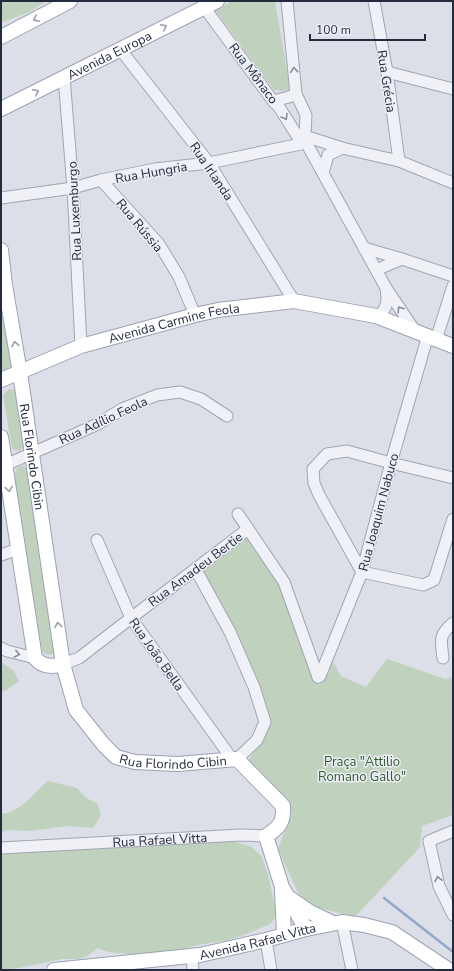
<svg xmlns="http://www.w3.org/2000/svg" width="454" height="971" viewBox="0 0 454 971" font-family="'Nunito Sans',sans-serif">
<style>
.green{fill:#c0d2bd}
.lines{fill:none;stroke-linecap:round;stroke-linejoin:round}
.stream{stroke:#94a8ca;stroke-width:2.5}
.minor-casing{stroke:#a1a5b1;stroke-width:13}
.major-casing{stroke:#9ba2b4;stroke-width:16}
.minor{stroke:#eff1f6;stroke-width:11}
.major{stroke:#fff;stroke-width:14}
.oneway{stroke:#9da0a9}
.oneway2{stroke:#8a8e9a}
.labels{text-anchor:middle;stroke-width:3;stroke-linejoin:round;paint-order:stroke}
.street-label{font-size:13px;fill:#252b3f;stroke:#ebeef5}
.park-label{font-size:13px;fill:#355b31;stroke:#ebeef5}
</style>
<rect width="100%" height="100%" fill="#dcdfe7"/>
<path class="green" d="M 1,1 L 47,1 L 29,12 L 1,23 Z
M 233,1 L 275,1 L 290,89 L 283,91 L 274,90 L 215,10 Z
M 1,296 L 13,365 L 6,370 L 1,370 Z
M 9,389 L 18,390 L 25,446 L 19,451 L 12,449 L 3,395 Z
M 23,466 L 28,468 L 55,653 C 50,656 46,655 42,651 L 14,476 L 17,468 Z
M 244,535 L 281,585 L 318,682 L 329,655 L 341,676 L 366,687 L 387,659 L 445,679 L 453,677 L 453,815 L 422,826 L 420,847 L 355,917 L 303,904 L 278,849 L 292,812 L 248,762 L 270,723 L 239,653 L 196,570 Z
M 1,662 L 13,670 L 19,681 L 5,691 L 1,690 Z
M 48,781 L 77,788 L 86,798 L 97,803 L 101,815 L 93,828 L 67,826 L 31,831 L 8,830 L 1,832 L 1,814 C 20,813 34,793 48,781 Z
M 219,840 L 236,842 L 252,847 L 262,857 L 268,875 L 276,910 L 275,918 L 270,924 L 249,933 L 229,940 L 198,945 L 170,953 L 136,955 L 108,952 L 98,948 L 87,956 L 79,959 L 62,959 L 19,968 L 1,970 L 1,852 Z"/>
<g class="lines">
<path class="stream" d="M 384,898 L 453,952"/>
<g class="minor-casing">
<g id="minor">
<path d="M 287,1 L 296,94 L 306,115 L 305,135"/>
<path d="M 374,1 L 387,72 L 399,161"/>
<path d="M 204,7 L 273,101 L 279,107 L 301,142"/>
<path d="M 120,49 L 209,163 L 294,301"/>
<path d="M 387,72 L 453,89"/>
<path d="M 64,77 L 73,188 L 81,346"/>
<path d="M 273,101 L 289,97 L 296,94"/>
<path d="M 311,138 L 342,148 L 399,161 L 453,183"/>
<path d="M 308,146 L 386,288 L 415,331"/>
<path d="M 323,173 L 328,155 L 342,148"/>
<path d="M 101,180 L 159,244 L 179,277 L 195,315"/>
<path d="M 1,198 L 73,188 L 101,180 L 155,169 L 209,163 L 301,144"/>
<path d="M 364,248 L 402,259 L 453,276"/>
<path d="M 376,270 L 402,259"/>
<path d="M 379,317 C 388,305 388,302 386,288"/>
<path d="M 436,340 L 453,286"/>
<path d="M 1,467 L 98,424 L 122,409 L 157,395 L 180,392 L 201,399 L 227,416"/>
<path d="M 453,478 L 391,463 L 347,451 L 327,454 L 313,469 L 314,483 L 319,495 L 362,572 L 423,585 L 434,580 L 453,519"/>
<path d="M 238,514 L 284,582 L 318,677"/>
<path d="M 97,540 L 131,618 L 232,759"/>
<path d="M 1,555 L 18,549"/>
<path d="M 196,570 L 230,632 L 254,687 L 265,722 L 257,740 L 237,759"/>
<path d="M 1,648 L 7,651 L 35,658"/>
<path d="M 443,658 C 441,640 438,636 453,623"/>
<path d="M 63,664 L 79,658 L 131,618 L 248,529"/>
<path d="M 318,677 L 320,676 L 362,572 L 391,463 L 426,342"/>
<path d="M 453,831 L 429,841 L 439,886 L 453,915"/>
<path id="s1" d="M 1,848 L 241,835 L 266,836"/>
<path d="M 342,922 L 352,970"/>
<path d="M 266,940 L 271,970"/>
<path d="M 192,956 L 193,970"/>
</g>
</g>
<g class="major-casing">
<g id="major">
<path d="M 1,37 L 70,1"/>
<path id="s2" d="M 1,109 L 217,1"/>
<path id="s3" d="M 1,250 L 5,285 L 20,373 L 63,664 L 76,710 L 103,744 L 116,757 L 135,762 L 178,764 L 237,759 L 283,806 C 284,822 279,828 266,836 L 282,887 L 306,929"/>
<path id="s4" d="M 1,380 L 81,346 L 195,315 L 218,310 L 294,301 L 376,316 L 453,346"/>
<path d="M 1,437 L 35,658 C 42,667 53,667 63,664"/>
<path d="M 282,891 L 284,934"/>
<path d="M 291,899 L 310,912 L 333,923"/>
<path id="s5" d="M 54,970 L 200,955 L 266,940 L 306,929 L 342,922 L 364,925 L 392,932 L 449,970"/>
</g>
</g>
<use href="#minor" class="minor"/>
<use href="#major" class="major"/>
</g>
<defs><path id="oneway-chevron" d="M-2-3.5L2.5 0L-2 3.5" fill="none" stroke-width="1.6" stroke-linecap="round" stroke-linejoin="round"/></defs>
<g class="oneway">
<use href="#oneway-chevron" transform="translate(36 19) rotate(153)"/>
<use href="#oneway-chevron" transform="translate(164 27) rotate(-27)"/>
<use href="#oneway-chevron" transform="translate(36 92) rotate(-27)"/>
<use href="#oneway-chevron" transform="translate(15 344) rotate(-100)"/>
<use href="#oneway-chevron" transform="translate(9 489) rotate(81)"/>
<use href="#oneway-chevron" transform="translate(58 625) rotate(-99)"/>
</g>
<g class="oneway2">
<use href="#oneway-chevron" transform="translate(294 70) rotate(-96)"/>
<use href="#oneway-chevron" transform="translate(285 117) rotate(59)"/>
<use href="#oneway-chevron" transform="translate(400 309) rotate(-124)"/>
<use href="#oneway-chevron" transform="translate(17 654) rotate(13)"/>
<use href="#oneway-chevron" transform="translate(438 879) rotate(-103)"/>
</g>
<g class="labels">
<g class="street-label">
<text dy="5" stroke="none"><textPath href="#s2" startOffset="121">Avenida Europa</textPath></text>
<text transform="translate(254 73) rotate(53)" y="5">Rua Mônaco</text>
<text transform="translate(387 81) rotate(81)" y="5">Rua Grécia</text>
<text transform="translate(212 171) rotate(56)" y="5">Rua Irlanda</text>
<text transform="translate(151 172) rotate(-10)" y="5">Rua Hungria</text>
<text transform="translate(74 211) rotate(-93)" y="5">Rua Luxemburgo</text>
<text transform="translate(140 225) rotate(50)" y="5">Rua Rússia</text>
<text dy="5" stroke="none"><textPath href="#s4" startOffset="183">Avenida Carmine Feola</textPath></text>
<text transform="translate(103 420) rotate(-25)" y="5">Rua Adílio Feola</text>
<text dy="5" stroke="none"><textPath href="#s3" startOffset="209">Rua Florindo Cibin</textPath></text>
<text transform="translate(378 512) rotate(-75)" y="5">Rua Joaquim Nabuco</text>
<text transform="translate(195 569) rotate(-37)" y="5">Rua Amadeu Bertie</text>
<text transform="translate(157 654) rotate(55)" y="5">Rua João Bella</text>
<text dy="5" stroke="none"><textPath href="#s3" startOffset="586">Rua Florindo Cibin</textPath></text>
<text dy="5" stroke="none"><textPath href="#s1" startOffset="159">Rua Rafael Vitta</textPath></text>
<text dy="5" stroke="none"><textPath href="#s5" startOffset="206">Avenida Rafael Vitta</textPath></text>
</g>
<g class="park-label">
<text x="362" y="766">Praça "Attilio<tspan x="362" dy="15">Romano Gallo"</tspan></text>
</g>
</g>
<rect width="454" height="971" fill="none" stroke="#252b3f" stroke-width="4"/>
<path d="M310 34v6h115v-6" fill="none" stroke="#252b3f" stroke-width="2"/>
<text x="316" y="34" font-size="12" fill="#252b3f" stroke="#ebeef5" stroke-width="3" paint-order="stroke">100 m</text>
</svg>
